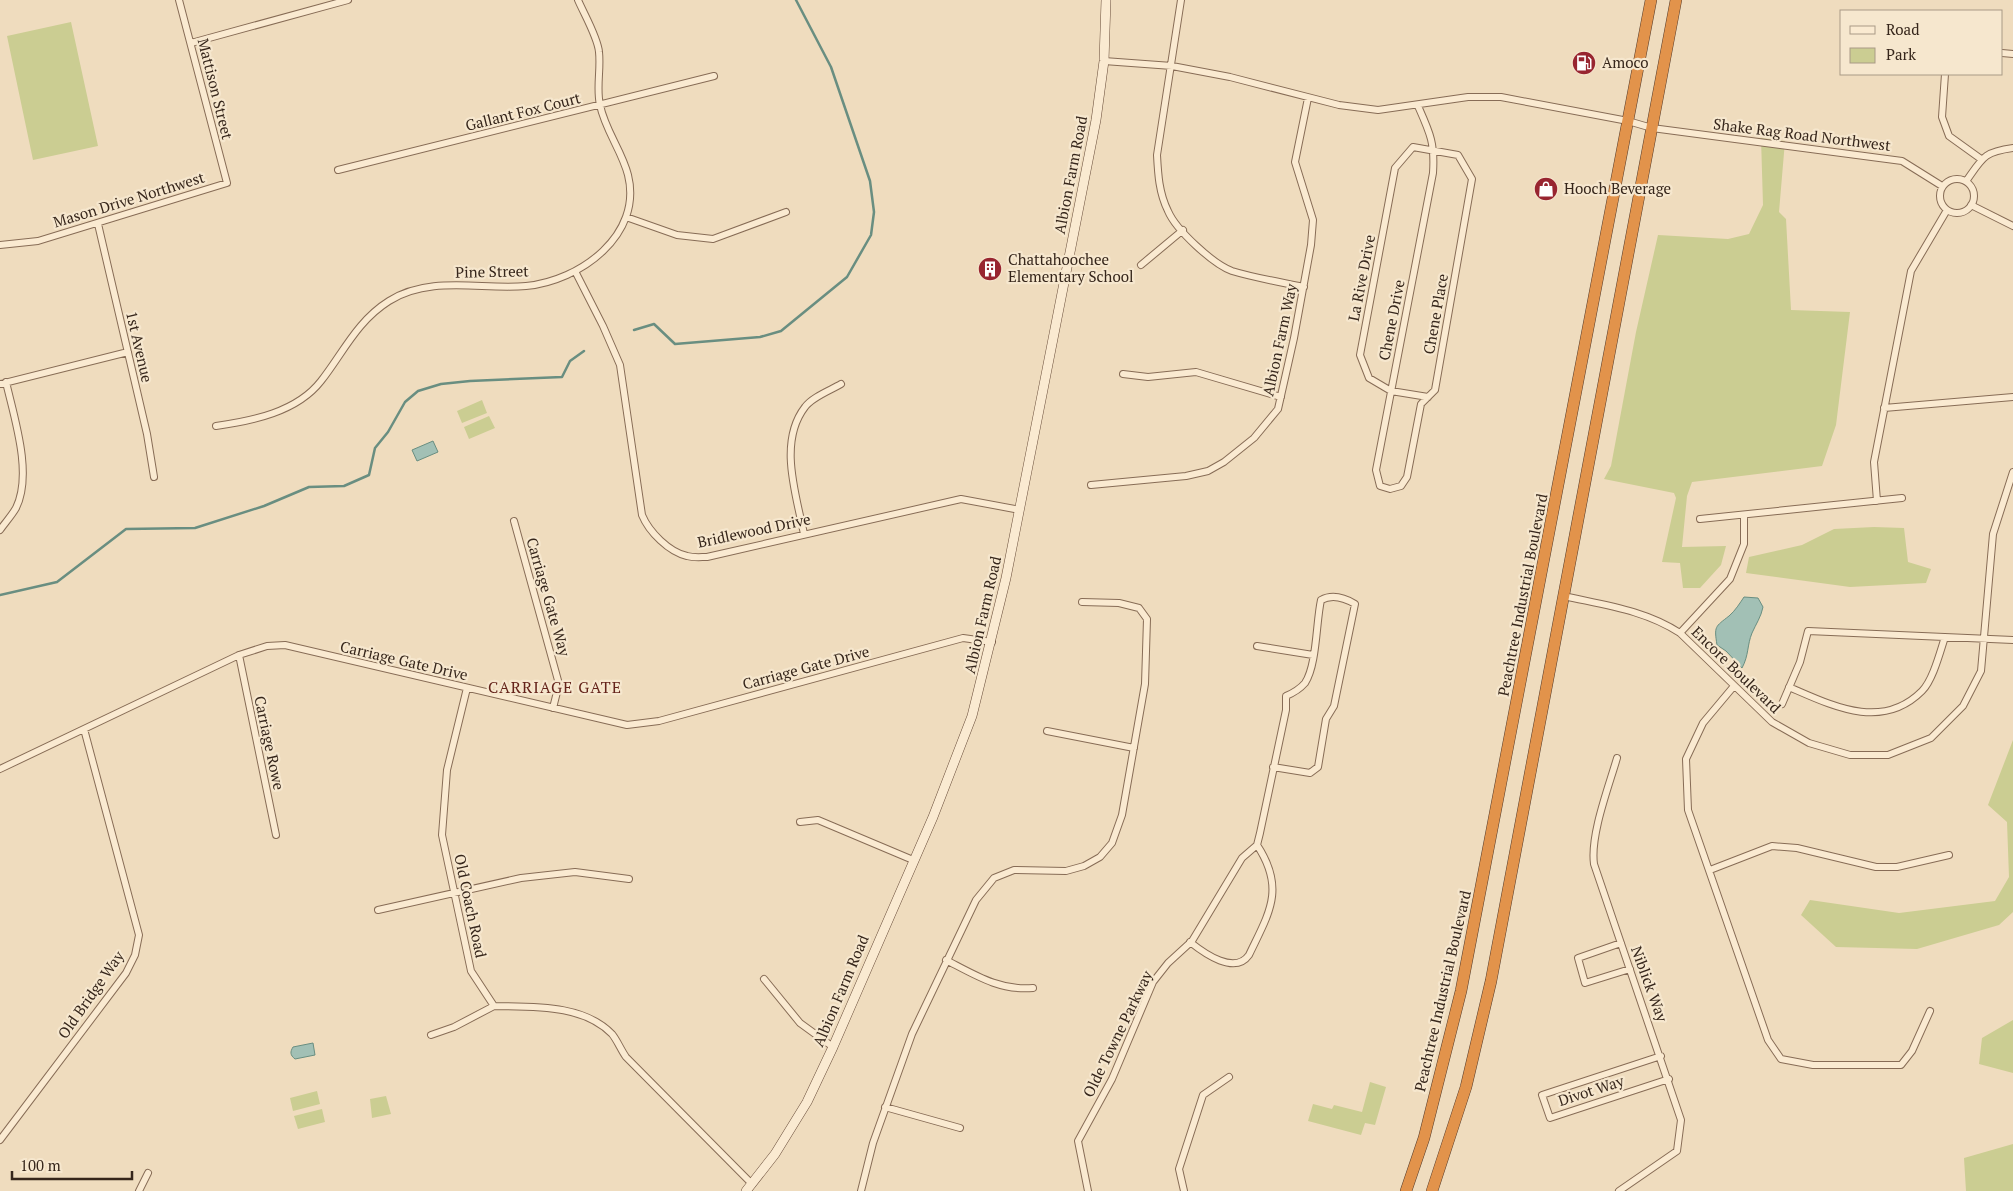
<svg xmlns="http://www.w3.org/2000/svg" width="2013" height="1191" viewBox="0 0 2013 1191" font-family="'PT Serif',serif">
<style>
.green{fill:#cbcd92}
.water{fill:#a2c0b5;stroke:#698e81}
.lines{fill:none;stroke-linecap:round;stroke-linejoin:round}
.stream{stroke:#698e81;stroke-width:2.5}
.street-casing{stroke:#876c56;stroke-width:8}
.secondary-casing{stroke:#694d3a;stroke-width:10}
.highway-casing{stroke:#553b2b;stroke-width:12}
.street{stroke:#faead1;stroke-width:6}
.secondary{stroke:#faead1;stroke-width:9}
.highway{stroke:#e2934b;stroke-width:11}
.labels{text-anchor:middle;stroke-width:4.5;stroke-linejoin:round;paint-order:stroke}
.poi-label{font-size:15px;fill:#36261b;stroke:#f6e7ce;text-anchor:start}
.street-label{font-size:15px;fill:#36261b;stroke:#f6e7ce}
.neighbourhood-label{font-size:16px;letter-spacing:1px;fill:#64231a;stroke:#f6e7ce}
</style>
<rect width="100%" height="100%" fill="#efdcbe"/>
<path class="green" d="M 71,22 L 98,146 L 33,160 L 7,36 Z
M 1761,138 L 1785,141 L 1779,212 L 1786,219 L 1791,310 L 1850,312 L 1836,425 L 1822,466 L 1692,482 L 1687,496 L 1682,547 L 1726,546 L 1721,565 L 1700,588 L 1683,588 L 1680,563 L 1662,562 L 1676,498 L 1674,493 L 1604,479 L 1611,466 L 1636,332 L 1658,235 L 1728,239 L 1749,234 L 1763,205 Z
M 482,400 L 487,413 L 462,423 L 457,411 Z
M 489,416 L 495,428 L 469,439 L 464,427 Z
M 1874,527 L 1904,528 L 1908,562 L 1931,569 L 1926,583 L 1850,587 L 1746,573 L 1749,557 L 1802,545 L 1834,529 Z
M 2013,740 L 2013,912 L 1999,925 L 1917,949 L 1836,947 L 1801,915 L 1810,900 L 1899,913 L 1995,901 L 2009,877 L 2007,822 L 1988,805 Z
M 2013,1020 L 2013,1073 L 1979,1064 L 1982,1038 Z
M 1370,1082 L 1386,1087 L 1375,1125 L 1365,1123 L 1361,1135 L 1308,1121 L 1313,1104 L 1332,1109 L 1334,1105 L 1362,1112 Z
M 317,1091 L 320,1104 L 293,1111 L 290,1098 Z
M 386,1096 L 391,1114 L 372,1118 L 370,1099 Z
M 322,1109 L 325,1122 L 298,1129 L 294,1116 Z
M 2013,1144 L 2013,1191 L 1966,1191 L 1964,1158 Z"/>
<path class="water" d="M 433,441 L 438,452 L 417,461 L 412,450 Z
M 1744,597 L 1758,598 L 1763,607 C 1761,617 1756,624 1752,633 C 1747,645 1749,655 1742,668 L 1726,651 L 1717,645 C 1714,626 1715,627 1729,616 C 1735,611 1740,603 1744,597 Z
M 313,1043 L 315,1055 L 295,1059 C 290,1055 290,1052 293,1047 Z"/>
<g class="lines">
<path class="stream" d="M 634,330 L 654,324 L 675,344 L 760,337 L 781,331 L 847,277 L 871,235 L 874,212 L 870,181 L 831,67 L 796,0
M 0,595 L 57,582 L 126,529 L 195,528 L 264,506 L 309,487 L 344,486 L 369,475 L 375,448 L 388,432 L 405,402 L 418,391 L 441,384 L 470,381 L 562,377 L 570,361 L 584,351"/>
<g class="street-casing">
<path id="street" d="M 1181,0 L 1157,155 C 1158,174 1159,193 1168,211 C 1176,230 1213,264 1232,271 C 1255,278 1280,282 1304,287
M 191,43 L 348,0
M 2002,53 L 2013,54
M 1104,61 L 1172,66 L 1230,77 L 1339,105 L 1378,110 L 1468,97 L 1501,97 L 1628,121 L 1652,128 L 1902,161 L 1942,186
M 1945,74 L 1942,117 L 1949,136 L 1981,159
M 1418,106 C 1430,133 1435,143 1433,173 L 1376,470 L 1380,486 L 1390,489 L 1401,486 L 1407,477 L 1421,404 L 1435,390 L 1472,179 L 1458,155 L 1413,147 L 1395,168 L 1360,355 L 1369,378 L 1391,391 L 1428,397
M 338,170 L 714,76
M1940 196a17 17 0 1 1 34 0a17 17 0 1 1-34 0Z
M 1967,180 C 1983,157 1984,152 2013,148
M 1971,205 L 2013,226
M 626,217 L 677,235 L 713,239 L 786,212
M 98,224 L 147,434 L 154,477
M 0,245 L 38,241 L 227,183 L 179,0
M 1141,265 L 1183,230
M 575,271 L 603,326 L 620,365 L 642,515 C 649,532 669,552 687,556 C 694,558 701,557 707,557 L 961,499 L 1020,510
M 1123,374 L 1148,377 L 1196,372 L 1281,397
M 0,384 L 128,352
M 1884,408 L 2013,397
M 216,426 C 252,421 297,412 321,381 C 343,353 357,321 389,301 C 430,275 481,290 526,286 C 580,281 643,235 628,175 C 622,151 605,130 600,105 C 596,88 601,70 599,52 C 598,38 584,14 578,0
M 1091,485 L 1186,476 L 1208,471 L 1224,462 L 1254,438 L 1278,409 L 1294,338 L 1311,245 L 1313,220 L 1295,162 L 1308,98
M 1877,501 L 1874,462 L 1911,271 L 1947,210
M 1700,519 L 1902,498
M 514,521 L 559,684 L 553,708
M 0,530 C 5,523 12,515 16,508 C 33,474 14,417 6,382
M 804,534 C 796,494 778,442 805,407 C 812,397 831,390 841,384
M 1564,596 C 1604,605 1645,610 1680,633 L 1772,722 L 1809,743 L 1850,755 L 1888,755 L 1931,738 L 1963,706 L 1981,671 L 1993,534 L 2013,472
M 1680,633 L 1730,579 L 1744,544 L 1744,515
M 1257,646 L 1313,655
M 239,655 L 276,835
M 1734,686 L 1703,723 L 1686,759 L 1688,810 L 1768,1040 L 1781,1059 L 1813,1065 L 1901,1065 L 1912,1051 L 1930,1011
M 1789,687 C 1833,706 1882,731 1922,691 C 1933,680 1940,652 1945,637
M 467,688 L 447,770 L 442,835 L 471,971 L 494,1006
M 1782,704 L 1800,662 L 1808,631 L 2013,640
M 1047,731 L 1134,748
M 1617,758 C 1609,786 1590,835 1594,864 L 1681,1120 L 1677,1151 L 1619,1191
M 0,769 L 239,655 L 267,646 L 285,645 L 627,725 L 659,721 L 963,638 L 992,642
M 800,822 L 818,820 L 913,860
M 1710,870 L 1772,846 L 1797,848 L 1876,867 L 1897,867 L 1949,855
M 378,910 L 521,878 L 575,872 L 629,879
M 1190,942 C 1205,954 1235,975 1249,955 C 1269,913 1286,889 1257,845
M 1621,943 L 1578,958 L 1585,983 L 1630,969
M 946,960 C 975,975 1000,991 1033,988
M 764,979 L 800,1023 L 833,1047
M 494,1006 C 533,1007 583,1004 612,1034 C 617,1040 621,1050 626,1057 L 752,1184
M 431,1035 L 454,1027 L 494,1006
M 1661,1056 L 1542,1095 L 1550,1118 L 1669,1079
M 885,1107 L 960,1128
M 0,1140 L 126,973 L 135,955 L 139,935 L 84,729
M 139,1191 L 148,1173
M 861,1191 L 873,1143 L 912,1034 L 976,900 L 994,878 L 1014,870 L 1066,871 L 1084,866 L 1100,857 L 1112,843 L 1122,815 L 1145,684 L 1147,619 L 1139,608 L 1119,603 L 1082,602
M 1088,1191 L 1078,1141 L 1112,1079 L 1153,982 L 1168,963 L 1192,941 L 1242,858 L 1257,845 L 1260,833 L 1286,710 L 1286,696 C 1293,693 1299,690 1305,683 C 1317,665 1316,622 1321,600 C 1332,594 1345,598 1355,604 L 1334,706 L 1326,719 L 1318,767 L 1310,773 L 1273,767
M 1184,1191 L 1179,1169 L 1203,1095 L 1229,1077"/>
</g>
<g class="secondary-casing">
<path id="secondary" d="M 746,1191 L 775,1154 L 807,1102 L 833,1047 L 933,817 L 972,716 L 1006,578 L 1096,120 L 1104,61 L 1106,0"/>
</g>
<g class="highway-casing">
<path id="highway" d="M 1406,1191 L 1424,1138 L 1461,991 L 1651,0
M 1432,1191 L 1466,1087 L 1491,981 L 1676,0"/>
</g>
<use href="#street" class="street"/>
<use href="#secondary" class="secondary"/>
<use href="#highway" class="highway"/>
</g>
<defs>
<g id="fuel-disc" transform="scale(1.25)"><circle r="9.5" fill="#982530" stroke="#f6e7ce"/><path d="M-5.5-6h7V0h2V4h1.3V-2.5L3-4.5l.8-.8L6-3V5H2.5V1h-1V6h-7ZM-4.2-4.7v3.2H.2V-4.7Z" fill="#fff"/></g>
<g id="shop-disc" transform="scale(1.25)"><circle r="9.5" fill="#982530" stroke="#f6e7ce"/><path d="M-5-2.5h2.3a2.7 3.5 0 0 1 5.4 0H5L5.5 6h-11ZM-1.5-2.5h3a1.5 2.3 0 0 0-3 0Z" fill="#fff"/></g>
<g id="building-disc" transform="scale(1.25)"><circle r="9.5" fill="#982530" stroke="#f6e7ce"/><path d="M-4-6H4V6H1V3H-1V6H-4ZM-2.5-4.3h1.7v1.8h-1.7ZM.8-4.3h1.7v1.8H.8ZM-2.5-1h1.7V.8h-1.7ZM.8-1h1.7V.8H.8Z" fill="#fff"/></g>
</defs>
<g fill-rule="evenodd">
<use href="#fuel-disc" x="1584" y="63"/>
<use href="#shop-disc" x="1546" y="189"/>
<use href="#building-disc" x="990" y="269"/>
</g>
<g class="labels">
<g class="poi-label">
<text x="1602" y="68">Amoco</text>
<text x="1564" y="194">Hooch Beverage</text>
<text x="1008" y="265">Chattahoochee<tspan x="1008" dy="17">Elementary School</tspan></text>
</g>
<g class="street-label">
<text transform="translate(215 89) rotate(76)" y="5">Mattison Street</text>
<text transform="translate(523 112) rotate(-14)" y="5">Gallant Fox Court</text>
<text transform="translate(1802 135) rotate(7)" y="5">Shake Rag Road Northwest</text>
<text transform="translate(1071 175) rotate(-79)" y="5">Albion Farm Road</text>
<text transform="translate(129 200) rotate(-17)" y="5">Mason Drive Northwest</text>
<text transform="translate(492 272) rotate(-1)" y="5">Pine Street</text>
<text transform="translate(1362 278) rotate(-79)" y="5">La Rive Drive</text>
<text transform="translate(1436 314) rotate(-80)" y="5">Chene Place</text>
<text transform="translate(1392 320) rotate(-79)" y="5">Chene Drive</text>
<text transform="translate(1280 340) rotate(-78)" y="5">Albion Farm Way</text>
<text transform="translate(139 347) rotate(77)" y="5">1st Avenue</text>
<text transform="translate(754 531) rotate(-12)" y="5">Bridlewood Drive</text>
<text transform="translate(1523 595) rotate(-79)" y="5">Peachtree Industrial Boulevard</text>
<text transform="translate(548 597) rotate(74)" y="5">Carriage Gate Way</text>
<text transform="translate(983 615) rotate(-77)" y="5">Albion Farm Road</text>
<text transform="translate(404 661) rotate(13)" y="5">Carriage Gate Drive</text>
<text transform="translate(806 668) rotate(-15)" y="5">Carriage Gate Drive</text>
<text transform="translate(1736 670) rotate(44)" y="5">Encore Boulevard</text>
<text transform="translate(269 743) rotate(78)" y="5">Carriage Rowe</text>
<text transform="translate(470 906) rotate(78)" y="5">Old Coach Road</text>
<text transform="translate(1649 984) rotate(70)" y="5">Niblick Way</text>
<text transform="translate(841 991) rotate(-67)" y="5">Albion Farm Road</text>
<text transform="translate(1443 991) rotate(-77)" y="5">Peachtree Industrial Boulevard</text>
<text transform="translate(91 995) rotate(-55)" y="5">Old Bridge Way</text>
<text transform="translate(1118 1034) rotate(-64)" y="5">Olde Towne Parkway</text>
<text transform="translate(1591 1091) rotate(-18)" y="5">Divot Way</text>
</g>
<g class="neighbourhood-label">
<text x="555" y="693">CARRIAGE GATE</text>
</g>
</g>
<rect x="1840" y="10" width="162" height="65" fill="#f6e7ce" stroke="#a99a86"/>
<rect x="1850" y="26" width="25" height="8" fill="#faead1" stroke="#a99a86"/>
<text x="1886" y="35" font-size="15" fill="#36261b">Road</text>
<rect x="1850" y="48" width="25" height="15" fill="#cbcd92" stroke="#a99a86"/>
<text x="1886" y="60" font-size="15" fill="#36261b">Park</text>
<path d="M12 1171v8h120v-8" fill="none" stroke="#36261b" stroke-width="2.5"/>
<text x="20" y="1171" font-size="15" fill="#36261b" stroke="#f6e7ce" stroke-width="4" paint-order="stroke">100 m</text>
</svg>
